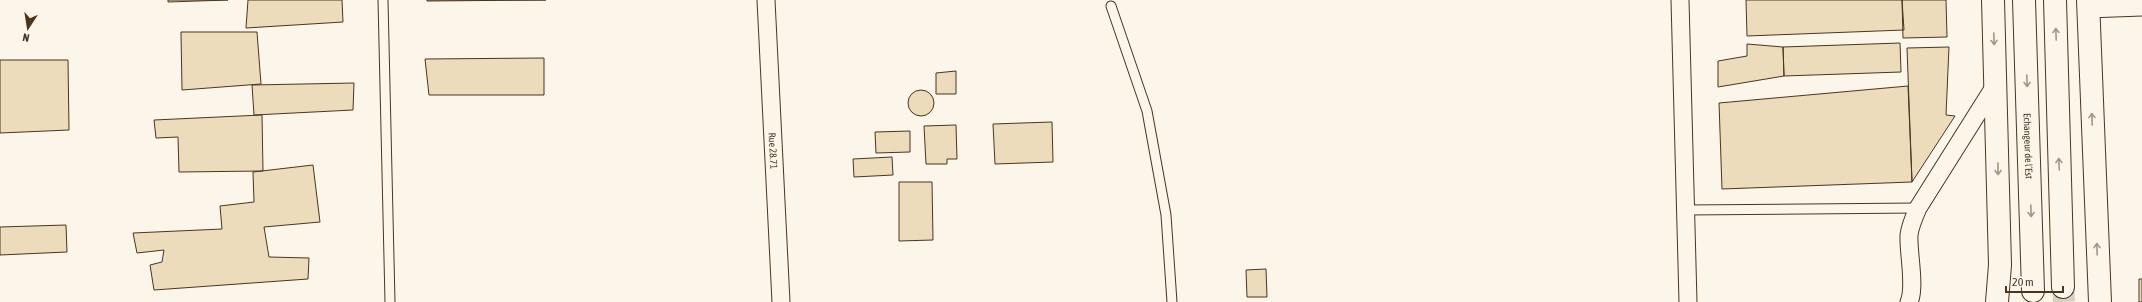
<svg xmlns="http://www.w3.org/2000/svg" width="2142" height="302" viewBox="0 0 2142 302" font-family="'Asap Condensed',sans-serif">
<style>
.building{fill:#ecdcbc;stroke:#4a3520}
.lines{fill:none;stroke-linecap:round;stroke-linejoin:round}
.primary-tunnel{stroke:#d8cfc1;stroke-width:22;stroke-dasharray:22 11;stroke-linecap:butt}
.service-casing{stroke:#4a3520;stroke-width:11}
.minor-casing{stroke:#4a3520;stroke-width:19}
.primary-casing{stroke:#4a3520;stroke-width:24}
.service{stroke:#fbf6e9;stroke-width:9}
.minor{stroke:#fbf6e9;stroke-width:17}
.primary{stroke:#fbf6e9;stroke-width:22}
.oneway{stroke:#a29684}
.labels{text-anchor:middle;stroke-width:3;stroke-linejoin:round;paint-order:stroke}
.street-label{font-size:10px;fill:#4a3520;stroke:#fbf6e9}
</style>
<rect width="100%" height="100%" fill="#fbf6e9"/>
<path class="building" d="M 168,0 L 228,0 L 168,2 Z
M 248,0 L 342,0 L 343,22 L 246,28 Z
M 427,0 L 546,0 L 427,1 Z
M 1746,0 L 1902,0 L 1904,30 L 1747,36 Z
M 1902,0 L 1946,0 L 1947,37 L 1903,38 Z
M 181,32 L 257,32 L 261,84 L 182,90 Z
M 1900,43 L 1901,72 L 1784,76 L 1783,47 Z
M 1747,44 L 1783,47 L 1784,76 L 1718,87 L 1718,61 L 1747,56 Z
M 1949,47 L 1946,115 L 1955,116 L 1912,182 L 1907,48 Z
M 544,58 L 544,95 L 429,95 L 425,59 Z
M 0,60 L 68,60 L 69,130 L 0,133 Z
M 956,71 L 956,94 L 936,94 L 936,73 Z
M 354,83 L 353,110 L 254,115 L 252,85 Z
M 1908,86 L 1912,182 L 1722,189 L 1719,103 Z
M908 103a13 13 0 1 1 26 0a13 13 0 1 1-26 0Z
M 262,115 L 263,171 L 179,172 L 178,137 L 156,138 L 154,120 Z
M 1052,122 L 1053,162 L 995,164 L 993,124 Z
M 956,125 L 957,159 L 947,159 L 947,164 L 926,164 L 924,126 Z
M 910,131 L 910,152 L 876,153 L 875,132 Z
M 892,157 L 893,175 L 854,177 L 853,159 Z
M 313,165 L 320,222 L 264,227 L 269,257 L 309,258 L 308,279 L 154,290 L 150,265 L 162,262 L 164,250 L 137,253 L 133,233 L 222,229 L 220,206 L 254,202 L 253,172 Z
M 899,182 L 932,182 L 933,240 L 899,241 Z
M 66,225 L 67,252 L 0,255 L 0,227 Z
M 1266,269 L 1267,297 L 1247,297 L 1246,270 Z
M 2139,279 L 2142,279 L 2142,302 L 2139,302 Z"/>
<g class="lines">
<path class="primary-tunnel" d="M 2063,287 L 2064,302"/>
<g class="service-casing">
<path id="service" d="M 383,0 L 390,302
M 1111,6 L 1147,111 L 1166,215 L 1172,302
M 1685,210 L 1918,208"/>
</g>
<g class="minor-casing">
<g id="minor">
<path id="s1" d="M 766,0 L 781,302"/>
<path d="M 1680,0 L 1688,302"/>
<path d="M 2088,9 L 2142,7"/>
<path d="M 1909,302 C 1916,287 1908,253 1909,235 C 1910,226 1914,217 1918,208 L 1996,84"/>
</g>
</g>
<g class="primary-casing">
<g id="primary">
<path d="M 1993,0 L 2000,265 L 1997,302"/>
<path id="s2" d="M 2024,0 L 2033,291"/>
<path d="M 2055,0 L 2063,287"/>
<path d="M 2088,0 L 2100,302"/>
</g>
</g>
<use href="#service" class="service"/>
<use href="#minor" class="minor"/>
<use href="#primary" class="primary"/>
</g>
<defs><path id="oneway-shaft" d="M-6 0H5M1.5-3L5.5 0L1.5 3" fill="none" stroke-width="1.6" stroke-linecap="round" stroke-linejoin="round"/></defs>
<g class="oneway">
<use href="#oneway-shaft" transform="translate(2056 34) rotate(-92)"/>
<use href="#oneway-shaft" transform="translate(1994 39) rotate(88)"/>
<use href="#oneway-shaft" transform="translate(2027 81) rotate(88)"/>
<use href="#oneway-shaft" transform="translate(2092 119) rotate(-92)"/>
<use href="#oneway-shaft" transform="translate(2059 164) rotate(-92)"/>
<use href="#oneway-shaft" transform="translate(1998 169) rotate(89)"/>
<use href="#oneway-shaft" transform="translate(2031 211) rotate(88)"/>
<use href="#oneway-shaft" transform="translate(2097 249) rotate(-92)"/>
</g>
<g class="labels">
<g class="street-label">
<text dy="4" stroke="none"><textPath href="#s2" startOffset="146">Echangeur de l´Est</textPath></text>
<text dy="4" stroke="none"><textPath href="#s1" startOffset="151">Rue 28.71</textPath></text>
</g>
</g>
<g transform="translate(28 28) rotate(192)" stroke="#fbf6e9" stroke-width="3" paint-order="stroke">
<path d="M0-3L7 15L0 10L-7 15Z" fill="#4a3520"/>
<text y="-6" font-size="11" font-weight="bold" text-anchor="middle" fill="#4a3520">N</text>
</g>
<path d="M2006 286v6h57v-6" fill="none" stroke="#4a3520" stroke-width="2"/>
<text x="2012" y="286" font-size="12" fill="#4a3520" stroke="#fbf6e9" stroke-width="3" paint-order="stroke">20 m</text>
</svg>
